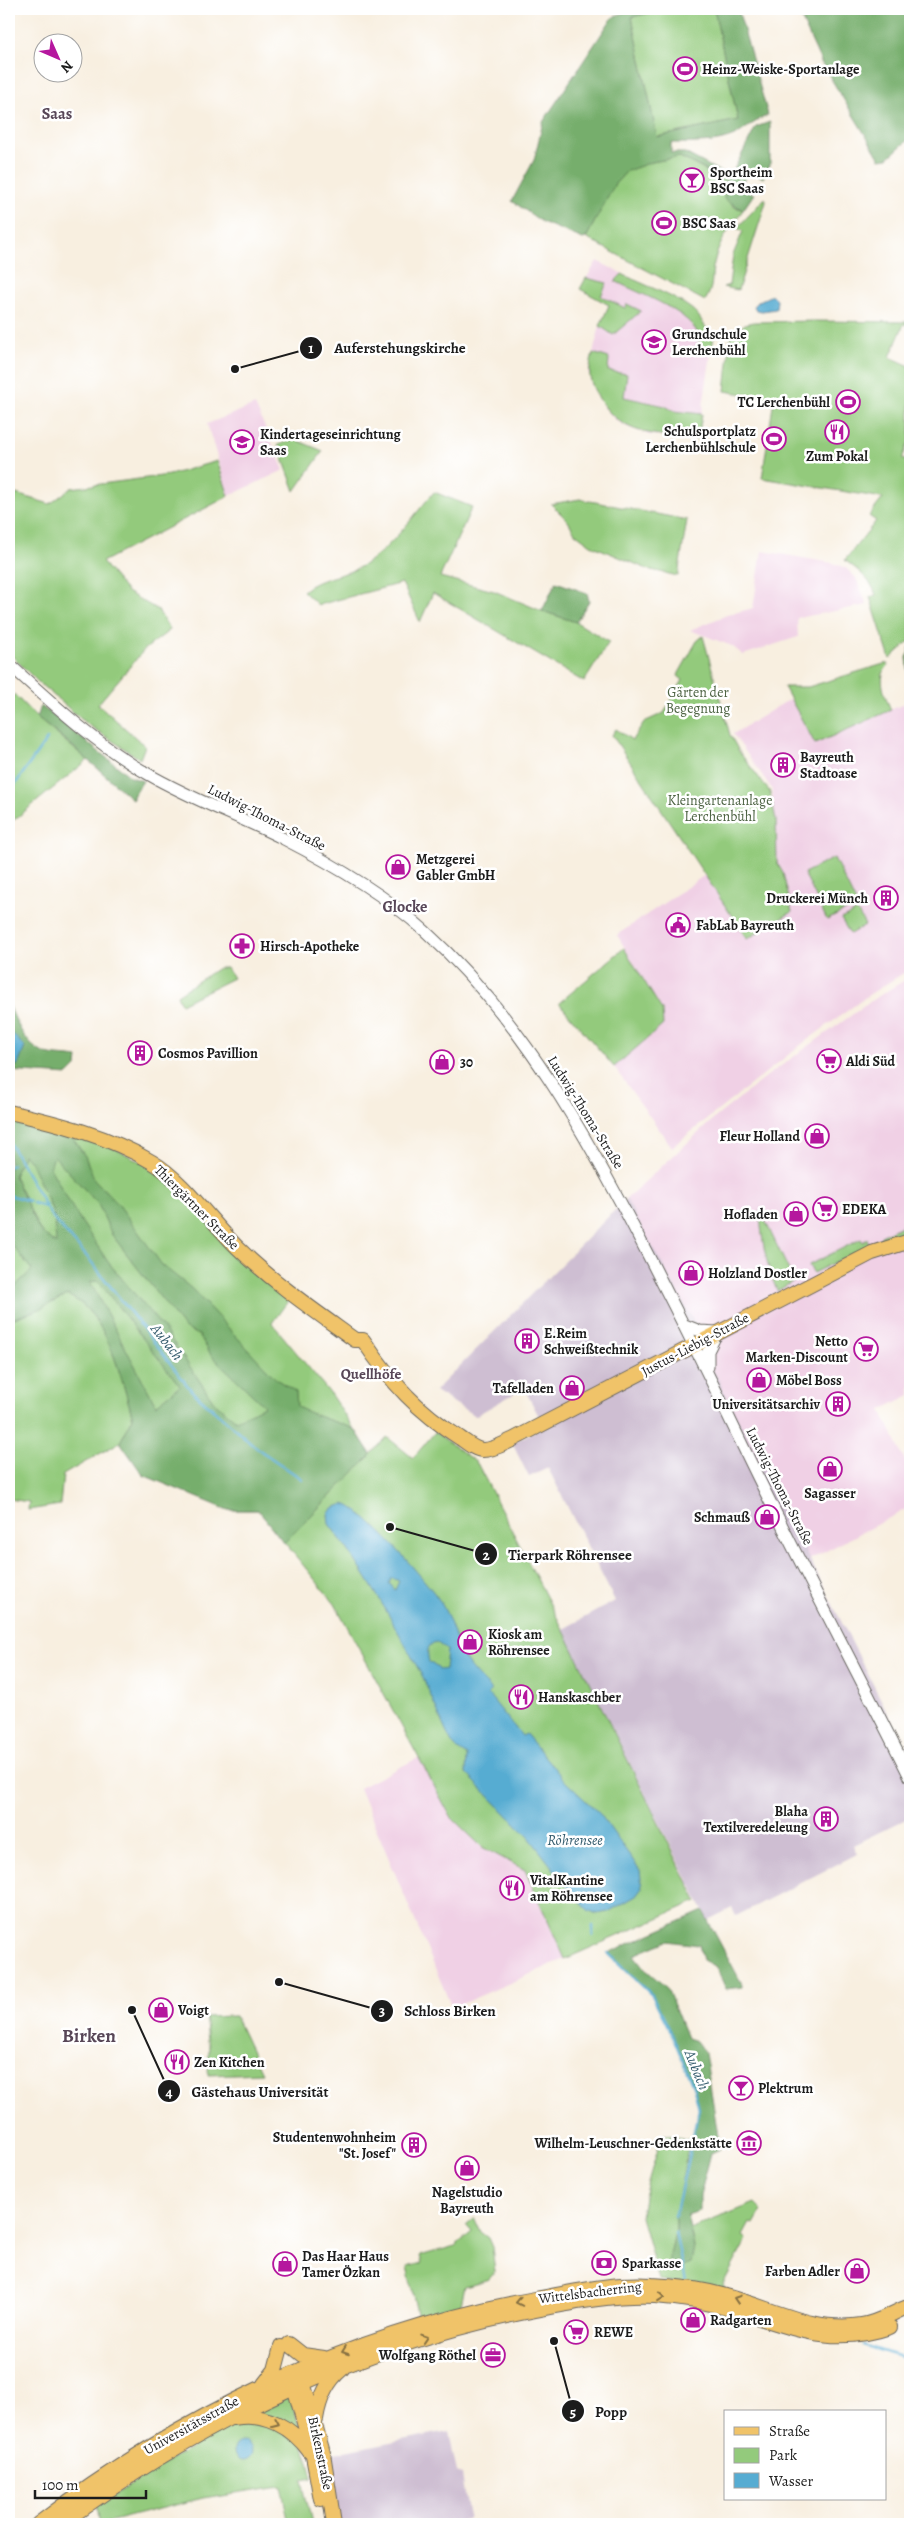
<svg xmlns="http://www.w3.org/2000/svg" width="919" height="2533" viewBox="0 0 919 2533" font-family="Alegreya,serif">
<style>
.built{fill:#f0d0e5}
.industrial{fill:#cebed2}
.green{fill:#93ca7c;stroke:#58734c}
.forest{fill:#76ae6c;stroke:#496544;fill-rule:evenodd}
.water{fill:#56acd2;stroke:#396477;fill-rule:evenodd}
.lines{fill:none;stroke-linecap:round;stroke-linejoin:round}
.stream{stroke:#56acd2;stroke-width:2.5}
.minor-casing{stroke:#696661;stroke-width:13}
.major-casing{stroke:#696661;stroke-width:16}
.minor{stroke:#fff;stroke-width:11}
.major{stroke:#f0c369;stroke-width:14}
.oneway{stroke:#867042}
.labels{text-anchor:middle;stroke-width:5;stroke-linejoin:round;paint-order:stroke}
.poi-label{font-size:14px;font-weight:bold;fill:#1c1c1c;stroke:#fff;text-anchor:start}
.park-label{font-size:14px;fill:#4c6242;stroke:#fff}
.street-label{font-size:14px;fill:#1c1c1c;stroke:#fff}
.water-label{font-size:15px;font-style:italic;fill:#365d6e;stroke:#fff}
.neighbourhood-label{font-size:15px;font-weight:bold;fill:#584758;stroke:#fff}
.quarter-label{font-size:16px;font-weight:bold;fill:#584758;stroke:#fff}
.district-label{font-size:19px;font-weight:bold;fill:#584758;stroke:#fff}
.leader{fill:none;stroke:#1c1c1c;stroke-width:2}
.callout-dot{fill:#1c1c1c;stroke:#fff;stroke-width:2}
.mark-label{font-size:15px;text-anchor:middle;font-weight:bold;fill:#fff}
.callout-label{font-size:15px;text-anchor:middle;font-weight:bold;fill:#1c1c1c;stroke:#fff;stroke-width:5;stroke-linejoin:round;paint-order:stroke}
</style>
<rect width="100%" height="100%" fill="#fff"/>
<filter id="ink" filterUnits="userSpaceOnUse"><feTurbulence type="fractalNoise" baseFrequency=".02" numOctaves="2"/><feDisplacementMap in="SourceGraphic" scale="10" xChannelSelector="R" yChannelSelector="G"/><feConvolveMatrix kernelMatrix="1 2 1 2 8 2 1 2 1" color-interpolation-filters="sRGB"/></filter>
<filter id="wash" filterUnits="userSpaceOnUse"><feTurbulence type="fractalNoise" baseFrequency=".0096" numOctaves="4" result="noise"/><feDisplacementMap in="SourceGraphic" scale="20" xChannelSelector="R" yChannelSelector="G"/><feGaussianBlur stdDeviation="1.12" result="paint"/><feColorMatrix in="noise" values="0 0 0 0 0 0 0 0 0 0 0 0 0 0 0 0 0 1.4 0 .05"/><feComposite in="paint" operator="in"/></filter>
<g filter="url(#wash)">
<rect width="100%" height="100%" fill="#f8efe0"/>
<path class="built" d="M 597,261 L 677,301 L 697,314 L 701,324 L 714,334 L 698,439 L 649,435 L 627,427 L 615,420 L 603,406 L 588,372 L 600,326 L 609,305 L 580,289 Z
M 255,405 L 284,470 L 229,496 L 207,424 Z
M 762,551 L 832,563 L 846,568 L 856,578 L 867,605 L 797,618 L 798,637 L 743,655 L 732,646 L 690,630 L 727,615 L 753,608 Z
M 790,699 L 816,744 L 910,701 L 910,969 L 870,994 L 802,1044 L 672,1147 L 614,1067 L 663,1025 L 662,1009 L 617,935 L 705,875 L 747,939 L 783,873 L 777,863 L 772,789 L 733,734 Z
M 910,977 L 910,1395 L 881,1410 L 910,1471 L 910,1507 L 809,1560 L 709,1361 L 695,1323 L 626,1199 L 717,1116 L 767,1076 L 874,999 Z
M 420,1757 L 451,1817 L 482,1847 L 525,1870 L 565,1959 L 452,2008 L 359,1788 Z"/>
<path class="industrial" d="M 626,1199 L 695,1323 L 709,1361 L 910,1757 L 910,1817 L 853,1845 L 857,1854 L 736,1916 L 732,1908 L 708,1920 L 563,1629 L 615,1601 L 548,1468 L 529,1477 L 512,1443 L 544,1426 L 524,1388 L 475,1416 L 435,1391 Z
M 449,2431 L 457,2473 L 462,2475 L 469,2518 L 462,2521 L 462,2524 L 340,2524 L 328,2454 Z"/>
<path class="green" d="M 666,9 L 714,9 L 738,120 L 657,137 L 632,17 Z
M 680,157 L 727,182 L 733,206 L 743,210 C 730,227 719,242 714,263 C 710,278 715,285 705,301 L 586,238 C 596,220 611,182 627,171 C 642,162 663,160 680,157 Z
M 765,198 L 766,202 L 738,290 L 723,287 L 729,285 L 733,255 L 743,231 L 737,228 Z
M 622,274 C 640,283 685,300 697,314 C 704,323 703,327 714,334 L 712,351 L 694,349 L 700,340 C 695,312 639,294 615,281 Z
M 586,278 L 607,283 L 601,296 L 625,308 L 627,304 L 641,311 L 613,335 L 600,326 L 609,305 L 580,289 Z
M 816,321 L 910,322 L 910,326 L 904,324 L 890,357 L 910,366 L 910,439 L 902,459 L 910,462 L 910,641 L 890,659 L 870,597 L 876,595 C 871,579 857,570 845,560 L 876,521 L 869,516 L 883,498 L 762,478 L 774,399 L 725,391 L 731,336 L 745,324 L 754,322 Z
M 593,353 L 609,358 L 608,371 L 627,374 L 624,397 L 665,406 L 674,411 L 702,414 L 698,439 C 657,434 622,438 598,397 C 588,379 588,372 593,353 Z
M 294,439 L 323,451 L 295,491 L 278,445 Z
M 217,461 L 229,496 L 102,562 L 127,592 L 158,610 L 170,630 L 144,650 L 98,704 L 145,746 L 140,759 L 87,724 L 39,683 L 9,653 L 9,492 L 50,504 L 71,488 L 169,475 Z
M 434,492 L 472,507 L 440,577 L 494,591 L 542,611 L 576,622 L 609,642 L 584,682 L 433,593 L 420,622 L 402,583 L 318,605 L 303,591 C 319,577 340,577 358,568 C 389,552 412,517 434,492 Z
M 580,499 L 687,520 L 678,576 L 647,569 L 591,545 L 575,533 L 568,521 L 551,504 Z
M 703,636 L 730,735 L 740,753 L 770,792 L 776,820 L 777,863 L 783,873 L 792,912 L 747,939 L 612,735 L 616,729 L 632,740 L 644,722 L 664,713 L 683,680 L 678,676 L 679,673 L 697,641 Z
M 887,663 L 888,666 C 876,677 886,698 891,710 L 815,744 L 784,687 L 808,687 Z
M 14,694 L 37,718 L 88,760 L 9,824 L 9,708 Z
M 834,858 L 857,905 L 827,920 L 804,873 Z
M 857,911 L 865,925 L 850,934 L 841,919 Z
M 624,948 L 662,1010 L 663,1025 L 614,1067 L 559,1003 Z
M 218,968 L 227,968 L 233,978 L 181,1004 L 177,995 Z
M 9,1071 L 14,1071 L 13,1109 L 9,1108 Z
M 26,1119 L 114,1148 L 153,1168 L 288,1301 L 272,1323 L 329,1392 L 371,1454 L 387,1437 L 413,1458 L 435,1432 L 477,1463 L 563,1629 L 697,1901 L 565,1959 L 525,1870 L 482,1847 L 451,1817 L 335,1604 L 258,1510 L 228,1510 L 156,1405 L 56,1245 L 40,1231 L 14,1176 Z
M 760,1210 L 794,1281 L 777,1291 C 766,1264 761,1239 760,1210 Z
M 910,1222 L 910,1231 L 873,1242 L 881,1238 L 881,1236 Z
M 861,1239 L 863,1242 L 867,1239 L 870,1245 L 813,1273 L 809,1265 Z
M 9,1241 L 33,1270 L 9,1292 Z
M 67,1295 C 108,1312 121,1379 133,1418 L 120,1442 L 63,1475 L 60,1505 L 28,1510 L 29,1502 L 9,1499 L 9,1320 Z
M 235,2016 L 262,2073 L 208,2075 L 209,2048 L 205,2017 Z
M 662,2134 L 686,2139 L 690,2137 L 675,2216 L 675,2233 L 669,2260 L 694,2247 L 690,2229 L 755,2203 L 762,2210 L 754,2224 L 750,2223 L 743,2236 L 747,2239 L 723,2284 L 726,2291 L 659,2280 L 641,2217 L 644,2196 Z
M 474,2218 L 480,2232 L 488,2238 L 492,2247 L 495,2272 L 489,2279 L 465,2286 L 460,2308 L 418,2318 L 407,2267 L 422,2263 L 420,2256 L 455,2246 L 472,2232 L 466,2225 Z
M 291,2394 L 312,2478 L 302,2480 L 312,2524 L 289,2524 L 281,2486 L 203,2498 L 100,2524 L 97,2506 L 213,2434 Z"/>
<path class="forest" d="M 631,9 L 666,9 L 632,17 L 657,137 L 738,120 L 714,9 L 738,9 L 768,115 C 757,120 748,127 738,134 C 719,145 691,143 671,143 L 671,153 L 685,153 L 730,177 L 756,127 L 770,122 L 770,165 L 763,178 L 755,173 L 753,177 L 747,174 L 740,187 L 754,194 L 743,210 L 724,199 L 727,181 L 680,157 L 652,162 L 627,171 L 615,184 L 586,238 L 583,239 L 542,222 L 512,201 L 534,160 L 543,122 L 612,18 Z
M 797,9 L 910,9 L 910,138 L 888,158 L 880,159 L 822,64 Z
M 556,582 L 587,593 L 589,601 L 576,622 L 542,611 Z
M 910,647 L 910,701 L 906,703 L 909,679 L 907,657 Z
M 41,706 L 131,777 L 143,781 L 133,796 L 133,800 L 70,744 L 37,718 Z
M 9,1004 C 16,1022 26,1047 46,1054 C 55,1057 68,1056 78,1058 L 77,1066 L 68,1075 L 9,1071 L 9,1068 L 18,1064 L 9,1030 Z
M 9,1116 L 67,1130 L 85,1156 L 94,1179 L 119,1205 L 162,1265 L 192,1289 L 276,1379 L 296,1392 L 297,1407 L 315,1415 L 355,1429 L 371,1455 L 284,1543 L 258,1510 L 228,1510 L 143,1475 L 120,1442 L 133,1418 C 121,1379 108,1312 67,1295 L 40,1309 L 9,1320 L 9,1292 L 32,1270 L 9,1241 ZM 24,1154 L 31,1163 L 54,1214 L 56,1244 L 40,1231 L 14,1176 ZM 54,1156 L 98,1204 L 112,1235 L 184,1328 L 199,1335 L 211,1355 L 264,1406 L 236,1420 L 214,1402 L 164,1329 L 108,1262 L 75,1212 L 50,1168 ZM 98,1281 L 180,1386 L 156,1405 L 90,1282 Z
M 703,1911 L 742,1984 L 742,1987 L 726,1989 L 716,1967 L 703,1960 L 699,1945 L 667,1941 L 634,1955 L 645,1969 L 667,1988 L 687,2038 L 696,2041 L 705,2053 L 720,2149 L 711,2153 L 700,2196 L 700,2211 L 687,2215 L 694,2247 L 691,2263 L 676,2269 L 669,2260 L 675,2233 L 675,2216 L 699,2109 L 694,2088 L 672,2034 L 652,1995 L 608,1953 Z"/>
<path class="water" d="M 772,295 L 777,300 L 776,309 L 762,311 L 756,310 L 754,306 L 759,301 Z
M 9,1030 L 25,1047 L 18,1065 L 9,1068 Z
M 344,1504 C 361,1505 429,1584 440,1601 C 451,1619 455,1640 464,1658 C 471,1670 482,1680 492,1690 L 488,1694 L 522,1736 L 526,1734 L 566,1782 L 600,1814 L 640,1870 L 642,1888 L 636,1896 L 608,1912 L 597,1914 L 588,1910 L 572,1893 L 529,1837 L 466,1773 L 467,1756 C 463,1753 458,1751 455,1747 C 447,1739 429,1689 421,1674 C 393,1622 365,1570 329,1524 L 328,1514 L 333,1508 ZM 392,1578 L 399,1581 L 395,1590 L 389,1583 ZM 436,1642 L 447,1650 L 445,1669 L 441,1670 L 429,1662 C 427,1653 426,1645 436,1642 Z
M234 2451a9 9 0 1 1 18 0a9 9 0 1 1-18 0Z"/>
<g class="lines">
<path class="stream" d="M 9,793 L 47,739
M 9,1142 L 52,1217 L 89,1259 L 191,1390 L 258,1449 L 302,1479
M 9,1166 L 13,1165
M 9,1195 L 29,1201
M 33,1203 L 46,1207
M 593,1926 L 593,1936
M 608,1953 L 652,1995 L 672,2034 L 694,2088 L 699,2109 L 675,2216
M 675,2233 L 686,2282
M 863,2345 L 910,2360"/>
</g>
</g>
<g filter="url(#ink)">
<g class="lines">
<g class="minor-casing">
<path id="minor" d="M 9,664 C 52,703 97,745 148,774 C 191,799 238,816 282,838 C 331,863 384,894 425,931 C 523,1020 587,1136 647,1253 C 682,1321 716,1390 749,1459 C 801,1566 857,1671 910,1777
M 685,1325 L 700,1331 L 717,1332
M 708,1367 L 708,1351 L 717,1333"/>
</g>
<g class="major-casing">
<path id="major" d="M 9,1112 C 57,1123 109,1136 152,1162 C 183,1180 212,1223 238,1248 C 274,1283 315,1311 355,1340 L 363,1340 C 391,1382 417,1411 460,1438 C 466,1442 475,1450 483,1450 C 493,1450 503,1444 512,1440 L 872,1253 L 910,1241
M 289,2344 L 303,2355 L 324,2358
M 301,2375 L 323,2453 L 334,2524
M 292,2379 L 313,2456 L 321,2499
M 264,2384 L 275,2370 L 281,2347
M 234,2418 C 265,2412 292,2427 310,2452
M 316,2419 C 319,2400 326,2382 342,2369
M 38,2524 C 184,2412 354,2332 535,2299 C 573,2292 613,2282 652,2285 C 676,2286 702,2289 726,2296 C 772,2308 813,2333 862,2325 C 881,2322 893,2312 910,2306
M 61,2524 C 201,2420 364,2343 536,2310 C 575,2302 616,2294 655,2296 C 680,2298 706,2302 730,2309 C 787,2325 830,2348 890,2327"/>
</g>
<use href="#minor" class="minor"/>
<use href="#major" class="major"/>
</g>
<defs><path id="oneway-chevron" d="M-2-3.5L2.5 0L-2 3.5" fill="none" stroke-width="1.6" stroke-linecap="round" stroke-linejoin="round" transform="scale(1.25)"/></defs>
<g class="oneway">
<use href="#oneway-chevron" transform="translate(661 2297) rotate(5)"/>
<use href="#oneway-chevron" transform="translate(737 2299) rotate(-162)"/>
<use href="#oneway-chevron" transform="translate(519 2302) rotate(169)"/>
<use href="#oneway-chevron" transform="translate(425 2338) rotate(-18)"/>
<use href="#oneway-chevron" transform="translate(345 2351) rotate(160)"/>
<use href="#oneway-chevron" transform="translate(276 2423) rotate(23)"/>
</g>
</g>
<defs>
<g id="stadium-ring" transform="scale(1.25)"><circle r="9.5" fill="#fff" stroke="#b5179e" stroke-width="1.5"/><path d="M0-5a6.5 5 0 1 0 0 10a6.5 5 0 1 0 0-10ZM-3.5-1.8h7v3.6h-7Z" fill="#b5179e"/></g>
<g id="bar-ring" transform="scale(1.25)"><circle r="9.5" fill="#fff" stroke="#b5179e" stroke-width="1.5"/><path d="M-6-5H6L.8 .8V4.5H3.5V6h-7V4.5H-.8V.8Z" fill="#b5179e"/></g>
<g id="school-ring" transform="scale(1.25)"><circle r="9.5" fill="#fff" stroke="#b5179e" stroke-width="1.5"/><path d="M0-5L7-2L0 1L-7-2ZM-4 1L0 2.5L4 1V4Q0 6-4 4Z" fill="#b5179e"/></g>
<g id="restaurant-ring" transform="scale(1.25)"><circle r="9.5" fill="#fff" stroke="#b5179e" stroke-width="1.5"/><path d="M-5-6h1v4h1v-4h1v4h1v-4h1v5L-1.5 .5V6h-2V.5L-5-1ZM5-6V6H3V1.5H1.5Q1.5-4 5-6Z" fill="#b5179e"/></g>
<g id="building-ring" transform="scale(1.25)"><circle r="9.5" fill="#fff" stroke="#b5179e" stroke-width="1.5"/><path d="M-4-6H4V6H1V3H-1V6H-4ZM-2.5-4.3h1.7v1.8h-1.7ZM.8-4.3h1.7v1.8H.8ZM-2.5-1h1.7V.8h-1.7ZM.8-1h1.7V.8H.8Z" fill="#b5179e"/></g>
<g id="shop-ring" transform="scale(1.25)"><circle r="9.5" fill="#fff" stroke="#b5179e" stroke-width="1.5"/><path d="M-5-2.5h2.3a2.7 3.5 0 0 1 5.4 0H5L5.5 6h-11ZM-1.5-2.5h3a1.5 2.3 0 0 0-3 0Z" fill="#b5179e"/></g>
<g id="civic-ring" transform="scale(1.25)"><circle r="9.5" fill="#fff" stroke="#b5179e" stroke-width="1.5"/><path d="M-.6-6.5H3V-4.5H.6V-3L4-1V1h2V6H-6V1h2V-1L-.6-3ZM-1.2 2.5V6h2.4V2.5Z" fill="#b5179e"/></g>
<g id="pharmacy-ring" transform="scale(1.25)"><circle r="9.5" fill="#fff" stroke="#b5179e" stroke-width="1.5"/><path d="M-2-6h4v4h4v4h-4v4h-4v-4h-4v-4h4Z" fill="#b5179e"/></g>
<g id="supermarket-ring" transform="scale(1.25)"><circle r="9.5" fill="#fff" stroke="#b5179e" stroke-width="1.5"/><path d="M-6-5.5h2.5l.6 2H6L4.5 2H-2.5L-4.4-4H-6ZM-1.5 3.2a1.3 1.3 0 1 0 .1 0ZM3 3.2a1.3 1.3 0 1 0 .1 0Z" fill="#b5179e"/></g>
<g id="museum-ring" transform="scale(1.25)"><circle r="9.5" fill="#fff" stroke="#b5179e" stroke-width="1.5"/><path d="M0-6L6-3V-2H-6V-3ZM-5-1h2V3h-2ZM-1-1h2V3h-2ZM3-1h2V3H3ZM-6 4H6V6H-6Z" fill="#b5179e"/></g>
<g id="bank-ring" transform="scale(1.25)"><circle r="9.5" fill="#fff" stroke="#b5179e" stroke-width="1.5"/><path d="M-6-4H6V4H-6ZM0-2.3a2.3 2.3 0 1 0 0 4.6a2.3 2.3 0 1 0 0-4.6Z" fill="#b5179e"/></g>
<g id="office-ring" transform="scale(1.25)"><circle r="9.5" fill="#fff" stroke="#b5179e" stroke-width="1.5"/><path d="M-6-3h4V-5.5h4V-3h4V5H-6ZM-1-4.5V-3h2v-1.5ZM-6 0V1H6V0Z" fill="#b5179e"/></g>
</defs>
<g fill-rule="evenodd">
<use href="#stadium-ring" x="685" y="69"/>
<use href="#bar-ring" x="692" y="180"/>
<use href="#stadium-ring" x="664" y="223"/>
<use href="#school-ring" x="654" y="342"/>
<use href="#stadium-ring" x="848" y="402"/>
<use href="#restaurant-ring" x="837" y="432"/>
<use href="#stadium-ring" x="774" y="439"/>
<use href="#school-ring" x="242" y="442"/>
<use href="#building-ring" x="783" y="765"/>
<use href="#shop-ring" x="398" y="867"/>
<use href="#building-ring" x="886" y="898"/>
<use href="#civic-ring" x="678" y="925"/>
<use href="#pharmacy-ring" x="242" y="946"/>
<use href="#building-ring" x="140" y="1053"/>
<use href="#supermarket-ring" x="829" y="1061"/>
<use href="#shop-ring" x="442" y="1062"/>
<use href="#shop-ring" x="817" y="1136"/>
<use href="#supermarket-ring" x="825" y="1209"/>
<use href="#shop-ring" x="796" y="1214"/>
<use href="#shop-ring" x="691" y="1273"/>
<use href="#building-ring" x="527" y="1341"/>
<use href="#supermarket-ring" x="866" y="1349"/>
<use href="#shop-ring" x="759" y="1380"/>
<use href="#shop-ring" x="572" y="1388"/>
<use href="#building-ring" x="838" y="1404"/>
<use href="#shop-ring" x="830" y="1469"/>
<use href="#shop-ring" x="767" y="1517"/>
<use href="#shop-ring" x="470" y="1642"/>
<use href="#restaurant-ring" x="521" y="1697"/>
<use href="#building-ring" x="826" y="1819"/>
<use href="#restaurant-ring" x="512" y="1888"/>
<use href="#shop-ring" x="161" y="2010"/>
<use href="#restaurant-ring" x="177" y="2062"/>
<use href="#bar-ring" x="741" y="2088"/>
<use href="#museum-ring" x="749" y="2143"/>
<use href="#building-ring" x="414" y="2145"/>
<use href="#shop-ring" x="467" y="2168"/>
<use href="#bank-ring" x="604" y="2263"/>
<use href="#shop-ring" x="285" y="2264"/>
<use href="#shop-ring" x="857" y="2271"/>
<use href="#shop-ring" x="693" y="2320"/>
<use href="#supermarket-ring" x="576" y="2332"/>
<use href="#office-ring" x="493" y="2355"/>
</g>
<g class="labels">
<g class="poi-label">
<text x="702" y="74">Heinz-Weiske-Sportanlage</text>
<text x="710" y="177">Sportheim<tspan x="710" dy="16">BSC Saas</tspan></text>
<text x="682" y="228">BSC Saas</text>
<text x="672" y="339">Grundschule<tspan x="672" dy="16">Lerchenbühl</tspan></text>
<text x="830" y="407" text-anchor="end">TC Lerchenbühl</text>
<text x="756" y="436" text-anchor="end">Schulsportplatz<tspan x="756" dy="16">Lerchenbühlschule</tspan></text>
<text x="260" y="439">Kindertageseinrichtung<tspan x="260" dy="16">Saas</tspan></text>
<text x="837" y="461" text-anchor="middle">Zum Pokal</text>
<text x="800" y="762">Bayreuth<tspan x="800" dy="16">Stadtoase</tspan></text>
<text x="416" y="864">Metzgerei<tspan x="416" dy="16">Gabler GmbH</tspan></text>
<text x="868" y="903" text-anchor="end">Druckerei Münch</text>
<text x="696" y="930">FabLab Bayreuth</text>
<text x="260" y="951">Hirsch-Apotheke</text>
<text x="158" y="1058">Cosmos Pavillion</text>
<text x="846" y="1066">Aldi Süd</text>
<text x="460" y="1067">30</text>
<text x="800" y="1141" text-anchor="end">Fleur Holland</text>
<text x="842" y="1214">EDEKA</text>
<text x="778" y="1219" text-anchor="end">Hofladen</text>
<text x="708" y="1278">Holzland Dostler</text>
<text x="544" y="1338">E.Reim<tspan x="544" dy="16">Schweißtechnik</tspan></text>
<text x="848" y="1346" text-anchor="end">Netto<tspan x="848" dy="16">Marken-Discount</tspan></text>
<text x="776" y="1385">Möbel Boss</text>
<text x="554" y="1393" text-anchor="end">Tafelladen</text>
<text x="820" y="1409" text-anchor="end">Universitätsarchiv</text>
<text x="830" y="1498" text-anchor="middle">Sagasser</text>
<text x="750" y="1522" text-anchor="end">Schmauß</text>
<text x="488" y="1639">Kiosk am<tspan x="488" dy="16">Röhrensee</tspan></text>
<text x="538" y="1702">Hanskaschber</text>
<text x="808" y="1816" text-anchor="end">Blaha<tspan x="808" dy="16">Textilveredeleung</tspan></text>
<text x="530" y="1885">VitalKantine<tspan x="530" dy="16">am Röhrensee</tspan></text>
<text x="178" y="2015">Voigt</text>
<text x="194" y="2067">Zen Kitchen</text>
<text x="758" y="2093">Plektrum</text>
<text x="396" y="2142" text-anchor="end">Studentenwohnheim<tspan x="396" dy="16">"St. Josef"</tspan></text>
<text x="732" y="2148" text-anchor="end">Wilhelm-Leuschner-Gedenkstätte</text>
<text x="467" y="2197" text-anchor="middle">Nagelstudio<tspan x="467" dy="16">Bayreuth</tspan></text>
<text x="302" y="2261">Das Haar Haus<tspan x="302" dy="16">Tamer Özkan</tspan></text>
<text x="622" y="2268">Sparkasse</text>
<text x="840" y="2276" text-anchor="end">Farben Adler</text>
<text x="710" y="2325">Radgarten</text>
<text x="594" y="2337">REWE</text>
<text x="476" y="2360" text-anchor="end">Wolfgang Röthel</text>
</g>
<g class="park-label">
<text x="698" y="697">Gärten der<tspan x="698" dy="16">Begegnung</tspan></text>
<text x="720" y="805">Kleingartenanlage<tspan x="720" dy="16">Lerchenbühl</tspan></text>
</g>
<g class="street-label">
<text transform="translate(267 817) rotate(27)" y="5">Ludwig-Thoma-Straße</text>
<text transform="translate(586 1112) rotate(58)" y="5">Ludwig-Thoma-Straße</text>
<text transform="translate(197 1207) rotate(45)" y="5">Thiergärtner Straße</text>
<text transform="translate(695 1344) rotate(-28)" y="5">Justus-Liebig-Straße</text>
<text transform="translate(780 1486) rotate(63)" y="5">Ludwig-Thoma-Straße</text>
<text transform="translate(590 2292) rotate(-7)" y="5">Wittelsbacherring</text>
<text transform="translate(191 2425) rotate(-29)" y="5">Universitätsstraße</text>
<text transform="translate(321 2453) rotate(78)" y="5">Birkenstraße</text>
</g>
<g class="water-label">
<text transform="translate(167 1342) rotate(52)" y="5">Aubach</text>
<text x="575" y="1845">Röhrensee</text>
<text transform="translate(697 2070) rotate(68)" y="5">Aubach</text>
</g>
<g class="neighbourhood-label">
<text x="371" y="1379">Quellhöfe</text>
</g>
<g class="quarter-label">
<text x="57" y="119">Saas</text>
<text x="405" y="912">Glocke</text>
</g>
<g class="district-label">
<text x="89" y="2042">Birken</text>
</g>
</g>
<path class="leader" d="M235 369L311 348M390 1527L486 1554M279 1982L382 2011M132 2010L169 2091M554 2341L573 2411"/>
<g class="callout-dot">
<circle cx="235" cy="369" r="5"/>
<circle cx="390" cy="1527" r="5"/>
<circle cx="279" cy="1982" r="5"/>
<circle cx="132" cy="2010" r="5"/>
<circle cx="554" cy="2341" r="5"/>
<circle cx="311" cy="348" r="12"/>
<circle cx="486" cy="1554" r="12"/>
<circle cx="382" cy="2011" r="12"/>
<circle cx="169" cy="2091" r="12"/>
<circle cx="573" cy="2411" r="12"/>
</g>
<g class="mark-label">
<text x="311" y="353">1</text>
<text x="486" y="1560">2</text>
<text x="382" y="2016">3</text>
<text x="169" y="2097">4</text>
<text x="573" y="2417">5</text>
</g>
<g class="callout-label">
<text x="400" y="353">Auferstehungskirche</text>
<text x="570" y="1560">Tierpark Röhrensee</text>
<text x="450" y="2016">Schloss Birken</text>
<text x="260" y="2097">Gästehaus Universität</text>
<text x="611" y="2417">Popp</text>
</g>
<rect width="919" height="2533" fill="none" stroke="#fff" stroke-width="30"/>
<rect x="724" y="2410" width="162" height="90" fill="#ffffff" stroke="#a4a4a4"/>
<rect x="734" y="2427" width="25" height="8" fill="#f0c369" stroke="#a4a4a4"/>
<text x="769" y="2436" font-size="15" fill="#1c1c1c">Straße</text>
<rect x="734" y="2448" width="25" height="15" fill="#93ca7c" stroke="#a4a4a4"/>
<text x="769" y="2460" font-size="15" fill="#1c1c1c">Park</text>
<rect x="734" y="2473" width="25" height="15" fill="#56acd2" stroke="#a4a4a4"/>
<text x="769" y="2486" font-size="15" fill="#1c1c1c">Wasser</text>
<g transform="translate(58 58) rotate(135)"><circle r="24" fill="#ffffff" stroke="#a4a4a4"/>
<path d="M0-4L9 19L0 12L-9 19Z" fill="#b5179e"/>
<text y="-8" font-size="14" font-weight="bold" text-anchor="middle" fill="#1c1c1c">N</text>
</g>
<path d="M35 2490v8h111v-8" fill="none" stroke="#1c1c1c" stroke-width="2.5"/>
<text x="42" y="2490" font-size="15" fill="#1c1c1c" stroke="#ffffff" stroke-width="4" paint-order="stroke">100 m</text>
</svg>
